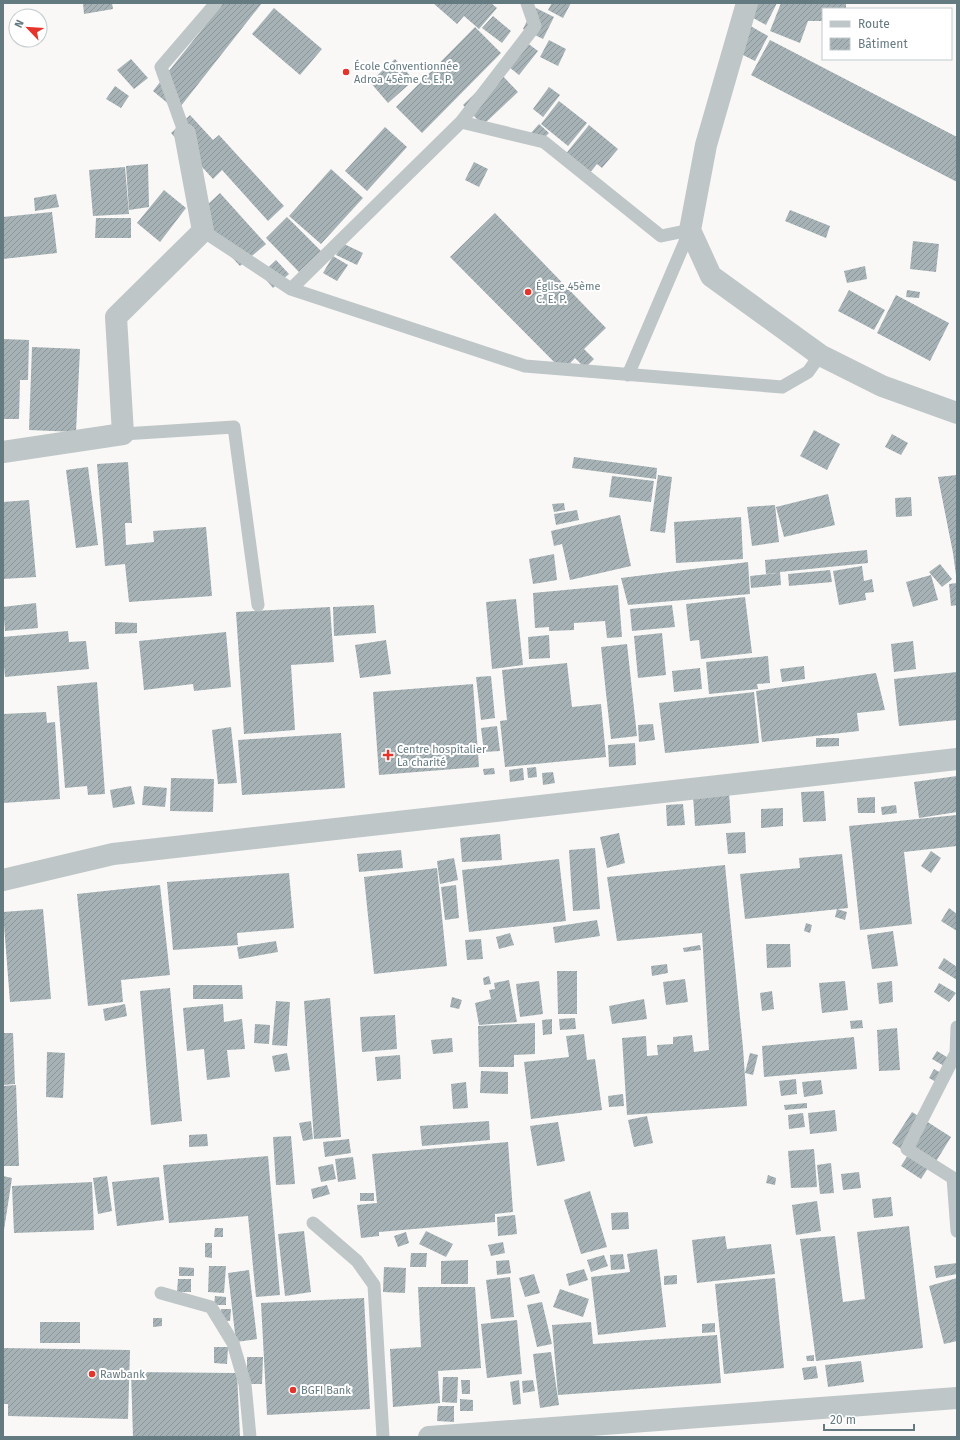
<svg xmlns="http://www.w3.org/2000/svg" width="960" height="1440" viewBox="0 0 960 1440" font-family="'Fira Sans',sans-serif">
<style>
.building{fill:url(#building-hatch)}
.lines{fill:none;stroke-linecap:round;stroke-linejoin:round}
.service{stroke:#bfc6c8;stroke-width:13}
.minor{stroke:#bfc6c8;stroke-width:22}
.poi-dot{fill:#e4342b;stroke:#fff;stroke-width:1.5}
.labels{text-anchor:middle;stroke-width:4;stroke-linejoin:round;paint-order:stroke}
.poi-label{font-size:11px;fill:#647a81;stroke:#fff;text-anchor:start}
</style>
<defs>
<pattern id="building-hatch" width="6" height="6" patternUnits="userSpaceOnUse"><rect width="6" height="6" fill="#a6b2b5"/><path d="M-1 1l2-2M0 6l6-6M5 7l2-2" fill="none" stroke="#8b9699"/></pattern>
</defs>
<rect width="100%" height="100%" fill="#f9f8f6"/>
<path class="building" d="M 83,3 L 112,3 L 113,9 L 84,14 Z
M 223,3 L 262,3 L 177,111 L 153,91 Z
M 433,3 L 491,3 L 497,8 L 479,29 L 464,16 L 457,24 Z
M 552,3 L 571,3 L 563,18 L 548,10 Z
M 754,3 L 777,3 L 766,25 L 748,15 Z
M 781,3 L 846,3 L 846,9 L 823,9 L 823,21 L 808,21 L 800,43 L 770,31 Z
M 534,7 L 554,17 L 543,39 L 523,29 Z
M 274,8 L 322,49 L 300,75 L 252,34 Z
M 493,16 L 511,31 L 502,43 L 482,28 Z
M 747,24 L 768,36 L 755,61 L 733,50 Z
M 475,27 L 501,53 L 422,133 L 396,107 Z
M 522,39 L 538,51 L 519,75 L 504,63 Z
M 549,40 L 566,49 L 558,66 L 540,57 Z
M 770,40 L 957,137 L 957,182 L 751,75 Z
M 131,59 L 148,78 L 134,89 L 117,70 Z
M 395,59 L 414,80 L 388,103 L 370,82 Z
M 498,71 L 518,92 L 483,125 L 463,105 Z
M 115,86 L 129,96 L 121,108 L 106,99 Z
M 549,87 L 560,95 L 543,117 L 533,109 Z
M 559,101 L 587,123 L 568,146 L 541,124 Z
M 190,115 L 213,140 L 219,135 L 284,206 L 268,221 L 222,170 L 213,179 L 171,133 Z
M 539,124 L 549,133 L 541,141 L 531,133 Z
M 589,125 L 618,149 L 602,168 L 597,164 L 588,175 L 564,156 Z
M 385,127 L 407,147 L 367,191 L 345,171 Z
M 474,162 L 488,169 L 479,187 L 465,180 Z
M 148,164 L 149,207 L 129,210 L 126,166 Z
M 125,167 L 129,214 L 93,216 L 89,170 Z
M 331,169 L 363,198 L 321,244 L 289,216 Z
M 164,190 L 186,208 L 160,242 L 137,223 Z
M 220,193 L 266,244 L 240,266 L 194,217 Z
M 56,194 L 59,207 L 35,211 L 34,198 Z
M 790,210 L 830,226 L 826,238 L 785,221 Z
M 52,212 L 57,253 L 3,259 L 3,217 Z
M 495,213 L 606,328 L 584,349 L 594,359 L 585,368 L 575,358 L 563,371 L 450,257 Z
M 287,217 L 321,251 L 299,272 L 266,238 Z
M 96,218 L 131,218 L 131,238 L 95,238 Z
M 913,241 L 939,244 L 936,272 L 910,269 Z
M 342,243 L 363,253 L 357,265 L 336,255 Z
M 333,256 L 348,265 L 337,281 L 323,273 Z
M 276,260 L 289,274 L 273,288 L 261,274 Z
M 865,266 L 867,279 L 847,283 L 844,271 Z
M 849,290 L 885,310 L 874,330 L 838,311 Z
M 907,290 L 920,292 L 919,298 L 906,297 Z
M 896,295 L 949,323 L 930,361 L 877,333 Z
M 3,339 L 29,340 L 28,380 L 20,380 L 19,419 L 3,419 Z
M 32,347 L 80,349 L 76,432 L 29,430 Z
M 814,430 L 840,444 L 827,470 L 800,456 Z
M 892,434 L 908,443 L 901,455 L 885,447 Z
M 574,457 L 657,468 L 656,479 L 572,468 Z
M 128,462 L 132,523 L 125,523 L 126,545 L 154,542 L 153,531 L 206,527 L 212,596 L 129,602 L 125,564 L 105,566 L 97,464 Z
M 88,467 L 98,545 L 76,548 L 66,470 Z
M 658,475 L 672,477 L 665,533 L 650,531 Z
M 957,475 L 957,575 L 956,575 L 953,553 L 938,477 Z
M 612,476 L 654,481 L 651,502 L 609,497 Z
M 828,494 L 835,525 L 784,537 L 776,507 Z
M 911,497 L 912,516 L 896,517 L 895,498 Z
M 29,500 L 36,577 L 3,579 L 3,502 Z
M 564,503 L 565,510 L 554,512 L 552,504 Z
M 775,505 L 779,542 L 752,546 L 747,507 Z
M 577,510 L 579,520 L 556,525 L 554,514 Z
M 620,515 L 631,566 L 570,580 L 562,544 L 554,546 L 551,531 Z
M 741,517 L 743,559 L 676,563 L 674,522 Z
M 867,550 L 868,563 L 780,572 L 781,585 L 751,588 L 750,576 L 778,573 L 766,574 L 765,560 Z
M 554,554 L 557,580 L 533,584 L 529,559 Z
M 748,562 L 750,594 L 628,605 L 621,578 Z
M 940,564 L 952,579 L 942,587 L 929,572 Z
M 862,566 L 864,581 L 872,579 L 874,592 L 865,593 L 866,600 L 839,605 L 833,571 Z
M 830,570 L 832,582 L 789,586 L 788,574 Z
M 931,575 L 938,600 L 913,607 L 906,582 Z
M 957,583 L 957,605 L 951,606 L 949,584 Z
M 618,585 L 622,637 L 607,638 L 605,621 L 574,623 L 574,630 L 549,631 L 549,627 L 535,628 L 533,593 Z
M 745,597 L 752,653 L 701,659 L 699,640 L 690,641 L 686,604 Z
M 516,599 L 523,665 L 492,669 L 486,602 Z
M 36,603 L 38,628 L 5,631 L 3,607 Z
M 374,605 L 376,633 L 334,636 L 333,607 Z
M 672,605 L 675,627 L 632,631 L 630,609 Z
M 330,607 L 334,662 L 291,665 L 295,730 L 244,734 L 236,612 Z
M 115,622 L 137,623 L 137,633 L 115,634 Z
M 68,631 L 69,642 L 86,641 L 89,669 L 5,677 L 3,655 L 3,637 Z
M 226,632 L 231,687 L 194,691 L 193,684 L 144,690 L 139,641 Z
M 662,633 L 666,675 L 638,678 L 634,636 Z
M 549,635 L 550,658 L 529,659 L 528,637 Z
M 386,640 L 391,674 L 360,678 L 355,645 Z
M 913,641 L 916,669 L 894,672 L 891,644 Z
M 627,644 L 637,736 L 611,739 L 601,647 Z
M 768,656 L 770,683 L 757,684 L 758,689 L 709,694 L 706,662 Z
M 567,663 L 572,707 L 601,704 L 606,757 L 505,767 L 500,721 L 507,720 L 502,670 Z
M 804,666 L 805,679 L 782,682 L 780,669 Z
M 700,668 L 702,689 L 674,692 L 672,671 Z
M 957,672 L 957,720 L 899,726 L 894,679 Z
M 876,673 L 885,710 L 857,713 L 859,731 L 762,742 L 756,691 Z
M 491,676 L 495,718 L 481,720 L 476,677 Z
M 97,682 L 105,794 L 88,795 L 87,786 L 65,788 L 57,686 Z
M 473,684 L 479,767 L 379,775 L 373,692 Z
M 754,692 L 759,743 L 665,753 L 659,703 Z
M 46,712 L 47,723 L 55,722 L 60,799 L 3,803 L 3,714 Z
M 653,724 L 655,740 L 639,742 L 638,725 Z
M 497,726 L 500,751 L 484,752 L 481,728 Z
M 231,727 L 237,783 L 218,784 L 212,730 Z
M 341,733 L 345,788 L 242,795 L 238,740 Z
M 816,738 L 839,738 L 839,746 L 816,747 Z
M 635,743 L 636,765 L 609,767 L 608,745 Z
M 536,767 L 537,777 L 528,778 L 527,768 Z
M 494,768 L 495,774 L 484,775 L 483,769 Z
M 523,768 L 524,780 L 510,782 L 509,770 Z
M 553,772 L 555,783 L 543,785 L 542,773 Z
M 957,776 L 957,812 L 919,818 L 914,782 Z
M 171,778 L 214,779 L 213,812 L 170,811 Z
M 131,786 L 135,804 L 113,808 L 110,790 Z
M 144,786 L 167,788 L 165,807 L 142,805 Z
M 824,791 L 826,821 L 803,822 L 801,792 Z
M 729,792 L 731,823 L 695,826 L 693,795 Z
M 875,797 L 875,813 L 858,813 L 857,798 Z
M 683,804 L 685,825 L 667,826 L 666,805 Z
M 896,805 L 897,813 L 882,815 L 881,807 Z
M 783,808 L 783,826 L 761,828 L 761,809 Z
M 957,815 L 957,846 L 904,852 L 912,924 L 860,930 L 849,826 Z
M 745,832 L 746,853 L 728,854 L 726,833 Z
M 619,833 L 625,863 L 607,868 L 600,837 Z
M 500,834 L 502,860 L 462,862 L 460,838 Z
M 595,848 L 600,909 L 573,911 L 569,850 Z
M 401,850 L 403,868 L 359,872 L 357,854 Z
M 931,851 L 941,858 L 931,873 L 921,866 Z
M 842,854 L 848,908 L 745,919 L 740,874 L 800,868 L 799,858 Z
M 454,858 L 458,880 L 440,884 L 437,861 Z
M 559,859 L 566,921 L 469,932 L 462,870 Z
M 725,865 L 743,1048 L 747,1106 L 627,1115 L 622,1038 L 646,1036 L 647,1056 L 658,1055 L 657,1045 L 673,1044 L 673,1037 L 692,1035 L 694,1052 L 709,1050 L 702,933 L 617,941 L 607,877 Z
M 437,868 L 447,966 L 374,974 L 364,877 Z
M 289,873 L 294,928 L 237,933 L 238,945 L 173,950 L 167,882 Z
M 160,885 L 170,975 L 121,980 L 123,1002 L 88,1006 L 77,894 Z
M 456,885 L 459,918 L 445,920 L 441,887 Z
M 949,908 L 957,914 L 957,931 L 941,921 Z
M 43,909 L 51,999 L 10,1002 L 3,912 Z
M 837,909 L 847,912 L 845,920 L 835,917 Z
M 597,920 L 600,936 L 555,943 L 553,927 Z
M 806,923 L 812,925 L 810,933 L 804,931 Z
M 893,931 L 898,966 L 872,969 L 867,935 Z
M 510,933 L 514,945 L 499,949 L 496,937 Z
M 481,939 L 483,959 L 467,960 L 465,940 Z
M 276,941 L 278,952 L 239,959 L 237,947 Z
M 766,944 L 790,944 L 791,967 L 767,968 Z
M 700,945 L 701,950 L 684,952 L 683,948 Z
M 944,958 L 957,967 L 957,980 L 938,968 Z
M 667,964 L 668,973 L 652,976 L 651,966 Z
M 557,971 L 577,971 L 577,1014 L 558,1014 Z
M 489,976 L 491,984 L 484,985 L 483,978 Z
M 685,979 L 688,1002 L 666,1005 L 663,982 Z
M 509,980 L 517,1022 L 479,1025 L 475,1003 L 491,999 L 489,990 L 495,989 L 494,983 Z
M 539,981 L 543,1014 L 520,1017 L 516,984 Z
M 845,981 L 848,1010 L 822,1013 L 819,983 Z
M 892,981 L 893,1002 L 879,1004 L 877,983 Z
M 939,983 L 956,993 L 949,1002 L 934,992 Z
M 193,985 L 242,985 L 243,999 L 193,999 Z
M 170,988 L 182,1121 L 151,1125 L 140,991 Z
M 772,991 L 774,1009 L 762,1011 L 760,993 Z
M 452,997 L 462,1000 L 459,1009 L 450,1007 Z
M 330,998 L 341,1137 L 314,1139 L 304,1001 Z
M 644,999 L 647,1019 L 612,1024 L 609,1006 Z
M 276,1001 L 290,1002 L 287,1046 L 272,1045 Z
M 125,1004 L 127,1016 L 105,1021 L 103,1009 Z
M 223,1004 L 224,1022 L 242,1019 L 245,1049 L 227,1050 L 230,1077 L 207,1080 L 204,1049 L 187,1051 L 183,1008 Z
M 395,1015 L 397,1049 L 362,1052 L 360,1017 Z
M 575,1018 L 576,1029 L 560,1030 L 559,1019 Z
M 552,1019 L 552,1034 L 543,1035 L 542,1020 Z
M 862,1020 L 863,1028 L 851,1029 L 850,1021 Z
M 535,1023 L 535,1054 L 514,1055 L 514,1067 L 479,1067 L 478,1026 Z
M 255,1024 L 270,1025 L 269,1044 L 254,1043 Z
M 897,1028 L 900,1070 L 879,1071 L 877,1030 Z
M 3,1033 L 13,1033 L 15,1084 L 3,1085 Z
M 584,1034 L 587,1060 L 595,1059 L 602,1110 L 531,1119 L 524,1062 L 569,1057 L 566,1036 Z
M 854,1037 L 857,1069 L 764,1077 L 762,1046 Z
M 452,1038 L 453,1052 L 433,1054 L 431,1040 Z
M 937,1051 L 955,1062 L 951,1070 L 932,1059 Z
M 47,1052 L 65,1053 L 63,1098 L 46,1097 Z
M 287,1053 L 290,1070 L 275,1072 L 272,1056 Z
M 750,1053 L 758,1055 L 753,1075 L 745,1073 Z
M 400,1055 L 401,1079 L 377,1081 L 375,1057 Z
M 934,1069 L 950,1078 L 945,1087 L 929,1078 Z
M 481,1071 L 508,1072 L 508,1094 L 480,1093 Z
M 796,1079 L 797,1094 L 781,1096 L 779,1081 Z
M 821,1080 L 823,1094 L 804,1097 L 802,1082 Z
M 466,1082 L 468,1108 L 453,1109 L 451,1084 Z
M 16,1085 L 19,1166 L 3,1166 L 3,1086 Z
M 623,1094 L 624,1106 L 609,1107 L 608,1096 Z
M 807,1103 L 807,1108 L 785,1110 L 784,1105 Z
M 835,1110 L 837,1131 L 810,1134 L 808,1113 Z
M 912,1112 L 951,1137 L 935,1163 L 924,1164 L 892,1143 Z
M 803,1113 L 805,1127 L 789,1129 L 788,1115 Z
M 647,1116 L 653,1143 L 634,1147 L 628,1120 Z
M 311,1121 L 313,1139 L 303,1141 L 299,1123 Z
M 489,1121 L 490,1140 L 422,1146 L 420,1126 Z
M 558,1122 L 565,1161 L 537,1166 L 530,1126 Z
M 207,1134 L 208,1146 L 189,1147 L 189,1135 Z
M 291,1136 L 295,1184 L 276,1185 L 273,1137 Z
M 349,1139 L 351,1153 L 325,1157 L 323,1142 Z
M 508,1142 L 513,1212 L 495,1214 L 495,1222 L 379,1232 L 379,1236 L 361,1238 L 357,1205 L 377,1203 L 372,1154 Z
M 814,1149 L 817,1187 L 791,1188 L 788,1151 Z
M 908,1155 L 928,1168 L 921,1179 L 901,1166 Z
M 268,1156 L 280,1295 L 256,1297 L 248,1216 L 169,1223 L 163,1165 Z
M 353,1157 L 356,1179 L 338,1182 L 335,1159 Z
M 831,1163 L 834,1193 L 820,1194 L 817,1165 Z
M 333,1164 L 336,1179 L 321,1182 L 318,1167 Z
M 859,1172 L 861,1188 L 843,1190 L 841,1174 Z
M 768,1175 L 776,1178 L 775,1185 L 766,1183 Z
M 3,1176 L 12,1178 L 4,1230 L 3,1230 Z
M 107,1176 L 112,1211 L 98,1214 L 93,1178 Z
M 159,1177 L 164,1220 L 117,1226 L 112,1182 Z
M 92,1182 L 94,1230 L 14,1233 L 12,1186 Z
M 327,1185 L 330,1194 L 313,1199 L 311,1189 Z
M 590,1191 L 607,1247 L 581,1254 L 564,1200 Z
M 360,1193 L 374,1193 L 374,1201 L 360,1201 Z
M 891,1197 L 893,1216 L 874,1218 L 872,1199 Z
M 817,1201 L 821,1231 L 796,1235 L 792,1205 Z
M 628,1212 L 629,1229 L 612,1230 L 611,1213 Z
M 515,1215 L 517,1234 L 498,1236 L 497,1217 Z
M 909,1226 L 923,1348 L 816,1361 L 800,1239 L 835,1236 L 843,1302 L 865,1299 L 857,1232 Z
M 215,1228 L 223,1228 L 223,1237 L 214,1237 Z
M 304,1231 L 311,1292 L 285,1296 L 278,1234 Z
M 426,1231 L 453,1244 L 446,1257 L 419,1244 Z
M 406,1232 L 409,1243 L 398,1247 L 394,1236 Z
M 725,1236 L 727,1249 L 771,1244 L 775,1274 L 697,1283 L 692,1240 Z
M 503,1242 L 505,1253 L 491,1256 L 488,1245 Z
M 205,1243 L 212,1243 L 212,1258 L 205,1257 Z
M 657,1249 L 666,1327 L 598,1335 L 591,1277 L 630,1272 L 627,1254 Z
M 411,1253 L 427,1253 L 426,1267 L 410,1267 Z
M 623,1254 L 625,1269 L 611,1270 L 610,1255 Z
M 604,1255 L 608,1266 L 591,1272 L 587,1260 Z
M 468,1260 L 468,1284 L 441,1284 L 441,1261 Z
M 509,1260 L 511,1273 L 497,1275 L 496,1261 Z
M 957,1263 L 957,1274 L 936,1278 L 934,1266 Z
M 209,1266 L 226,1266 L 224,1293 L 208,1292 Z
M 179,1267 L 194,1268 L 194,1276 L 179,1276 Z
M 384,1267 L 406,1268 L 405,1293 L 383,1292 Z
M 584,1269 L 588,1280 L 569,1286 L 566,1274 Z
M 249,1270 L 257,1339 L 236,1342 L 228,1273 Z
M 534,1274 L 540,1293 L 525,1297 L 519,1278 Z
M 677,1275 L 677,1284 L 664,1285 L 664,1276 Z
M 510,1277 L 514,1317 L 491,1319 L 486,1280 Z
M 775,1278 L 784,1368 L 724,1374 L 715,1284 Z
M 957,1278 L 957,1341 L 944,1344 L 929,1286 Z
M 178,1279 L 191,1279 L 191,1292 L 177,1292 Z
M 418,1287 L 475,1287 L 481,1368 L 438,1371 L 440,1403 L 393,1407 L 390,1349 L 421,1347 Z
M 560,1289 L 589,1299 L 583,1317 L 553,1307 Z
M 215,1296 L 226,1297 L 226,1305 L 214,1305 Z
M 364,1298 L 370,1409 L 267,1415 L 261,1303 Z
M 542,1302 L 552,1344 L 537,1347 L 527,1305 Z
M 221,1309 L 231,1309 L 230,1321 L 220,1320 Z
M 153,1318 L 162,1318 L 162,1326 L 153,1327 Z
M 517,1320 L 522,1374 L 487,1378 L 481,1324 Z
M 40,1322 L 80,1322 L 80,1343 L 40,1343 Z
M 591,1322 L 593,1344 L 717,1335 L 721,1383 L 558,1395 L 552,1325 Z
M 715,1323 L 715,1332 L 702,1333 L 702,1324 Z
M 214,1347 L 228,1347 L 227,1364 L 214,1363 Z
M 3,1348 L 130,1350 L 128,1419 L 8,1416 L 8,1404 L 3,1404 Z
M 551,1352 L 559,1405 L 540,1408 L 533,1354 Z
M 814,1355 L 814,1361 L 807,1361 L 806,1356 Z
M 247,1357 L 263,1357 L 262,1384 L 247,1384 Z
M 861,1361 L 864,1382 L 828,1387 L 825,1365 Z
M 816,1366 L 818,1378 L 804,1380 L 802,1368 Z
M 131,1372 L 237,1373 L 240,1437 L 133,1437 Z
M 443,1377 L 458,1377 L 457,1403 L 442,1402 Z
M 461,1380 L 470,1380 L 470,1394 L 462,1394 Z
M 519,1380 L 521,1404 L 513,1405 L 510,1382 Z
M 533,1380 L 535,1391 L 523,1393 L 522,1381 Z
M 460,1399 L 473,1400 L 473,1411 L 460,1411 Z
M 438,1406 L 454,1406 L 454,1422 L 437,1421 Z"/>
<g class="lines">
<path class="service" d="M 461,122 L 544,142 L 661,236 L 690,230
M 185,134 L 161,67 L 216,3
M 203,231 L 291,289 L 525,366 L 782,387 L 808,372 L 820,355
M 291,289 L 461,122 L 535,26 L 527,3
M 628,375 L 690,230
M 123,434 L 234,427 L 258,605
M 957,1027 L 956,1053 L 907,1149 L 953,1178 L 957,1231
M 313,1223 L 357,1261 L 374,1285 L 383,1437
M 161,1293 L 211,1307 L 233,1343 L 245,1384 L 250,1437"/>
<path class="minor" d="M 747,3 L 706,145 L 690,230 L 711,276 L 820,355 L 882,386 L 957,413
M 3,452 L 123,434 L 116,317 L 203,231 L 185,134
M 3,880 L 113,854 L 957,759
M 429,1437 L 957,1398"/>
</g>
<g class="poi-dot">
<circle cx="346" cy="72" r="4"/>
<circle cx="528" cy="292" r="4"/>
<path d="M386 749h4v4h4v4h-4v4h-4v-4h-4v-4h4z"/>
<circle cx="92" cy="1374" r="4"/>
<circle cx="293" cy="1390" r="4"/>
</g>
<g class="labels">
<g class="poi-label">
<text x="354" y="70">École Conventionnée<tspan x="354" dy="13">Adroa 45ème C. E. P.</tspan></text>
<text x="536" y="290">Église 45ème<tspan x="536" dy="13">C. E. P.</tspan></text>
<text x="397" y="753">Centre hospitalier<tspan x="397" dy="13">La charité</tspan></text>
<text x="100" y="1378">Rawbank</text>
<text x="301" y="1394">BGFI Bank</text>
</g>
</g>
<rect width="960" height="1440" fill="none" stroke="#647a81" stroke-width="8"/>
<rect x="822" y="8" width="130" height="52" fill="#ffffff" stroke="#c1cacd"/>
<rect x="830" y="21" width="20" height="6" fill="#bfc6c8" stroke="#c1cacd"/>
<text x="858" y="28" font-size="12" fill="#647a81">Route</text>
<rect x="830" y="38" width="20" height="12" fill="url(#building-hatch)" stroke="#c1cacd"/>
<text x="858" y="48" font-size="12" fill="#647a81">Bâtiment</text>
<g transform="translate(28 28) rotate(295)"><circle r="19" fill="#ffffff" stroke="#c1cacd"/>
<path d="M0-3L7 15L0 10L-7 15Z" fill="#e4342b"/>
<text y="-6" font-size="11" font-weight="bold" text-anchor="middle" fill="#647a81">N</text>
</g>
<path d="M824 1424v6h90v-6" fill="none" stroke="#647a81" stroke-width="2"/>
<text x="830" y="1424" font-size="12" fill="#647a81" stroke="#ffffff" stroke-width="3" paint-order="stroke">20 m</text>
</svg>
